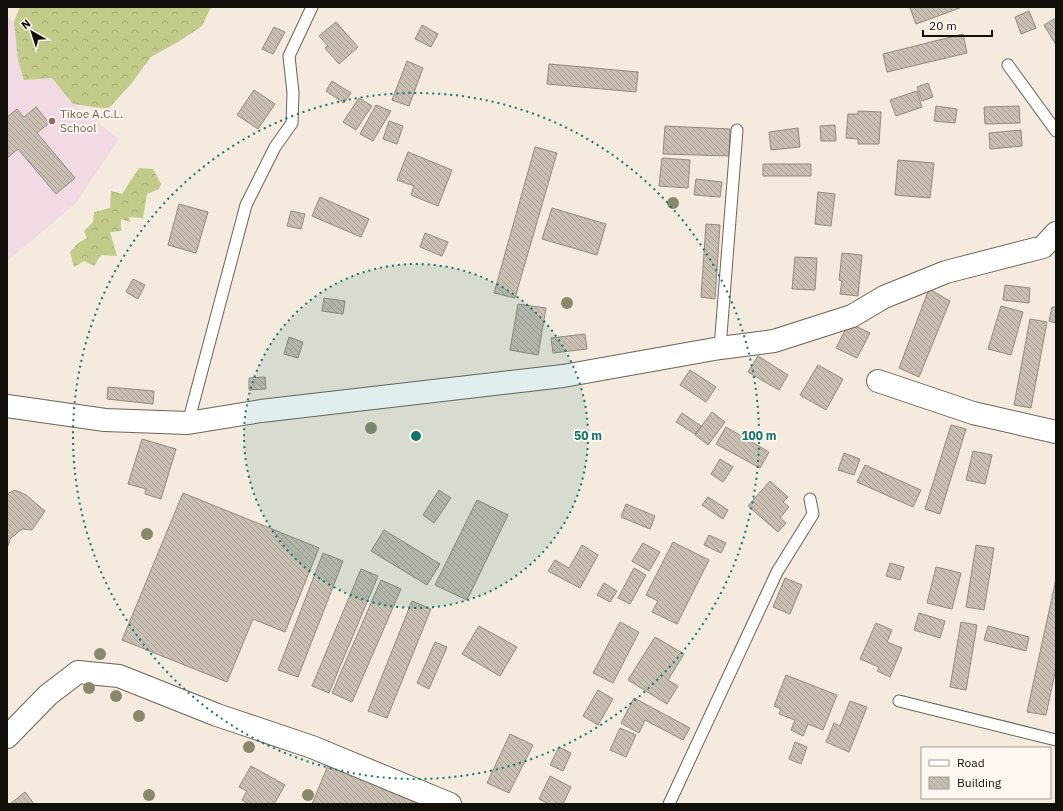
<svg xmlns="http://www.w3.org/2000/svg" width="1063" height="811" viewBox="0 0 1063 811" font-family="'IBM Plex Sans',sans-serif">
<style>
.education{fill:#f2dae5}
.forest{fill:url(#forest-crowns)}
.building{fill:url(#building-back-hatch);stroke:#938a7e}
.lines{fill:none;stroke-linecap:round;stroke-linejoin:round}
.service-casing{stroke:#6c6358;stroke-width:13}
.minor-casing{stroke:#6c6358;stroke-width:24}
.service{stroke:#fff;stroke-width:11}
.minor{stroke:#fff;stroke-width:22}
.tree{fill:#8a886b}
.ring{fill:none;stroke:#0f766e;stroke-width:2;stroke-dasharray:2 4}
.education-dot{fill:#8d6e63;stroke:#fef8f0;stroke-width:1.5}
.labels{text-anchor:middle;stroke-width:4;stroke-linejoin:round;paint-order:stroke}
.education-label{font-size:12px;fill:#785e54;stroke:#fef8f0;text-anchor:start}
.centre{fill:#0f766e;stroke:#fef8f0;stroke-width:2}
.ring-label{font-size:12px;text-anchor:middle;font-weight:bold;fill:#0f766e;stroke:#fef8f0;stroke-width:4;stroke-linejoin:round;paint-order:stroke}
</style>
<defs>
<pattern id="forest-crowns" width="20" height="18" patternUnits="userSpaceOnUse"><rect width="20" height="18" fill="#c2cb8a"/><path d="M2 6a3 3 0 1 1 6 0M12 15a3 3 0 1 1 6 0" fill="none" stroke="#a6ad76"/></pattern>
<pattern id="building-back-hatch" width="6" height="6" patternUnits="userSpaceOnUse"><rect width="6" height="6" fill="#c8beb2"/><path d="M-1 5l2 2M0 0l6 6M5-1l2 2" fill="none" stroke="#aba298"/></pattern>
</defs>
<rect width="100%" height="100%" fill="#f4eadd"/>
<path class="education" d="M 7,16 L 14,22 L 52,78 L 73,104 L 119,139 L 76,203 L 7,261 Z"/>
<path class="forest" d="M 20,7 L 211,7 L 202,26 L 178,42 L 151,57 L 131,84 L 108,109 L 73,104 L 52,78 L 24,80 L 18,60 L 14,22 Z
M 139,168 L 153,169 L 161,184 L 159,189 L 147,194 L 143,218 L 129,217 L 130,222 L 121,219 L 121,231 L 110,232 L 117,256 L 101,255 L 94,266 L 84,261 L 74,267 L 70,252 L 78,243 L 87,238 L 84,231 L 93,222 L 94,212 L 110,208 L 111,191 L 122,194 Z"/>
<path class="building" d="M 913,7 L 960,7 L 960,8 L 916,24 L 910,8 Z
M 1029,11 L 1036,28 L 1021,34 L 1015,17 Z
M 1056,18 L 1056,45 L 1044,25 Z
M 336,22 L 358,47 L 339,64 L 325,48 L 328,46 L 319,36 Z
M 422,25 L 438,34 L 431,47 L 415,39 Z
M 274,27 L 285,32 L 273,54 L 262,49 Z
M 963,34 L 967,53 L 887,72 L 883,54 Z
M 407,61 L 423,68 L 409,106 L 392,100 Z
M 549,64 L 638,72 L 636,92 L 547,84 Z
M 332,81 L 351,93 L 344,103 L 326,91 Z
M 928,83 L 933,97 L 922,101 L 917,87 Z
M 254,90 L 275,104 L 258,129 L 237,115 Z
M 917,91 L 922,107 L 896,116 L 890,100 Z
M 359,98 L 372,106 L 356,130 L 343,122 Z
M 376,105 L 391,111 L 373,141 L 360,134 Z
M 936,106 L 957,109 L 955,123 L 934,121 Z
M 1019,106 L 1020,123 L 985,124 L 984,107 Z
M 36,107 L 49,123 L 37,133 L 75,178 L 56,194 L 18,149 L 7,158 L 7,117 L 17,109 L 24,117 Z
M 858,111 L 881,112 L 879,144 L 858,144 L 858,139 L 846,138 L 848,114 L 858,114 Z
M 389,121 L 403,126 L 397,144 L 383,139 Z
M 835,125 L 836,141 L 821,141 L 820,126 Z
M 665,126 L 730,129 L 729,156 L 663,154 Z
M 798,128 L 800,147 L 771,150 L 769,132 Z
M 1021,130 L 1022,146 L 990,149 L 989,133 Z
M 535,147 L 557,153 L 515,298 L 494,293 Z
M 408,152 L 452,170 L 438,206 L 411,195 L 414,186 L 397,180 Z
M 662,158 L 690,160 L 688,188 L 659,186 Z
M 898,160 L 934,163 L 930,198 L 895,195 Z
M 763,164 L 811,164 L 811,176 L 763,176 Z
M 696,179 L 722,182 L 720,197 L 694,195 Z
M 818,192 L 835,194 L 831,226 L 815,224 Z
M 320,197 L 369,219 L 361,237 L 312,216 Z
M 179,204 L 208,212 L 196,253 L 168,245 Z
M 552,208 L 606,224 L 597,255 L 542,239 Z
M 291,211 L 305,214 L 301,229 L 287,226 Z
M 706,224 L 720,225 L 715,299 L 701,297 Z
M 425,233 L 448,242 L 442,256 L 420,247 Z
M 842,253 L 862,255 L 858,296 L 840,294 L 842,281 L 839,280 Z
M 795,257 L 817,258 L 815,290 L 792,289 Z
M 133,279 L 145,285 L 138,299 L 126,292 Z
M 1005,285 L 1030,288 L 1029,303 L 1003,300 Z
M 929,289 L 950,301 L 919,377 L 899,368 Z
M 324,298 L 345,301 L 343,314 L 322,311 Z
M 518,304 L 546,308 L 538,355 L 510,350 Z
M 1001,306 L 1023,312 L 1011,355 L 988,349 Z
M 1052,307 L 1056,307 L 1056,323 L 1049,321 Z
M 1030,319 L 1047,322 L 1031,408 L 1014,405 Z
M 849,323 L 870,333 L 857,358 L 836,348 Z
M 585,334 L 587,349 L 553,353 L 551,338 Z
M 289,337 L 303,342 L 298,358 L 284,354 Z
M 758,356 L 788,375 L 779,390 L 748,372 Z
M 818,365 L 843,379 L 826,410 L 800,395 Z
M 690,370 L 716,387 L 706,402 L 680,385 Z
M 265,377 L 266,389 L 249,390 L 249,378 Z
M 108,387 L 154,391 L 153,404 L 107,399 Z
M 712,412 L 725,422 L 708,445 L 695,435 Z
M 682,413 L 701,426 L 695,434 L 676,422 Z
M 951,425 L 966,429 L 940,514 L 925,509 Z
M 726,427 L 769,452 L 760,468 L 716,444 Z
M 142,439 L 176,449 L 161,499 L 145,494 L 146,489 L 128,484 Z
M 973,451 L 992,455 L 985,484 L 966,480 Z
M 844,453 L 860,459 L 854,475 L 838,470 Z
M 720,459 L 733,467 L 723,482 L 711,474 Z
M 865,465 L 921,490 L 913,507 L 857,482 Z
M 770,481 L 788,497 L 783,502 L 789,507 L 780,518 L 786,523 L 778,532 L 748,506 Z
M 15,490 L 26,495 L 45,511 L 32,530 L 22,529 L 10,539 L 7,549 L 7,494 Z
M 439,490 L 451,498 L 434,523 L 423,515 Z
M 183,493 L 319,548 L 285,632 L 253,619 L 227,682 L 122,640 Z
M 708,497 L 728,510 L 723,519 L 702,505 Z
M 477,500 L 508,515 L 467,600 L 435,585 Z
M 626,504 L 655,516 L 650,529 L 621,517 Z
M 384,530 L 440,564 L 427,585 L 371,551 Z
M 709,535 L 726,543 L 721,553 L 704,545 Z
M 673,542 L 709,560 L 677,624 L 652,612 L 658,601 L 646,595 Z
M 643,543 L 660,552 L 649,571 L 632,561 Z
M 582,545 L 598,555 L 580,588 L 548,571 L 555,560 L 569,568 Z
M 976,545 L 994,548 L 984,610 L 966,607 Z
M 323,553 L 343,561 L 298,677 L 278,670 Z
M 890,563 L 904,567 L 900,580 L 886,576 Z
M 936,567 L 961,573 L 952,609 L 927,603 Z
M 634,568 L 646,575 L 630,604 L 618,598 Z
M 361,569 L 378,576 L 329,693 L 312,686 Z
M 785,578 L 802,585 L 790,614 L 773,607 Z
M 1056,579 L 1056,668 L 1046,715 L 1027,712 Z
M 381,580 L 401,589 L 352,702 L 332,693 Z
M 604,583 L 617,591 L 610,602 L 597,595 Z
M 412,601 L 431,609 L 387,718 L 368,711 Z
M 919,613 L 945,621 L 940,638 L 914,630 Z
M 620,622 L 639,632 L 613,683 L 593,673 Z
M 961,622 L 977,625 L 966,690 L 950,687 Z
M 876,623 L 892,630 L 887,642 L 902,648 L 890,677 L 877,671 L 879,667 L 860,659 Z
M 479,626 L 517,647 L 500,676 L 462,654 Z
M 988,626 L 1029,637 L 1026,651 L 984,640 Z
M 655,637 L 684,654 L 668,680 L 678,686 L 667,704 L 628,680 Z
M 435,642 L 447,647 L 429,689 L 417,683 Z
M 786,675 L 837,695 L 823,730 L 808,724 L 803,736 L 791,730 L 795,720 L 779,714 L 781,709 L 774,706 Z
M 598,690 L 613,699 L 598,725 L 583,716 Z
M 634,698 L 690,728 L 683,740 L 645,720 L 639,733 L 621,723 Z
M 850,701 L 867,707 L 849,752 L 826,742 L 834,723 L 840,726 Z
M 620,728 L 636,735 L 626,757 L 610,750 Z
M 510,734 L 533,745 L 509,793 L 487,783 Z
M 795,742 L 807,747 L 801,764 L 789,759 Z
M 559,747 L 571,753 L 563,771 L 550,765 Z
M 329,763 L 425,804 L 312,804 Z
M 251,766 L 285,785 L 274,804 L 249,804 L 242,800 L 247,791 L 239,787 Z
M 550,776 L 571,787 L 563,804 L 549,804 L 539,799 Z
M 25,792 L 34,804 L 10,804 Z"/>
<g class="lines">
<g class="service-casing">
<path id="service" d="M 1008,65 L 1056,131
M 720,348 L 737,130
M 188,423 L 246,205 L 275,147 L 292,123 L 293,93 L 289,56 L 312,7
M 899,701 L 1056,740
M 669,804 L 777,572 L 813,514 L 810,499"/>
</g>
<g class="minor-casing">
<path id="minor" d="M 878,381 L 973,413 L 1056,432
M 7,406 L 105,420 L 188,423 L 261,411 L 563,376 L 720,348 L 774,341 L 852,316 L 884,297 L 946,272 L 1043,247 L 1056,233
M 7,737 L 48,695 L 78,672 L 119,676 L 217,715 L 312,747 L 450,804"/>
</g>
<use href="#service" class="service"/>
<use href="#minor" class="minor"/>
</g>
<g class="tree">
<circle cx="673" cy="203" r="6"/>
<circle cx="567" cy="303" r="6"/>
<circle cx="371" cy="428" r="6"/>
<circle cx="147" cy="534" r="6"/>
<circle cx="100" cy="654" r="6"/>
<circle cx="89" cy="688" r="6"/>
<circle cx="116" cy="696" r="6"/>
<circle cx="139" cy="716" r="6"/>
<circle cx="249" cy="747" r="6"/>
<circle cx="149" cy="795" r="6"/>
<circle cx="308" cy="795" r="6"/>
</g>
<circle cx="416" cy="436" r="172" fill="#0f766e" fill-opacity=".12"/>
<g class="ring">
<circle cx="416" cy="436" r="172"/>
<circle cx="416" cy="436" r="343"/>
</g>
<circle class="education-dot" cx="52" cy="121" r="4"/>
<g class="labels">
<g class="education-label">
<text x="60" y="118">Tikoe A.C.L.<tspan x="60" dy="14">School</tspan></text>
</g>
</g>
<circle cx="416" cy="436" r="6" class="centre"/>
<g class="ring-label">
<text x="588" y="440">50 m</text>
<text x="759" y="440">100 m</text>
</g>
<rect width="1063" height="811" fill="none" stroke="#120f0b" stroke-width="16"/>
<rect x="921" y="747" width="130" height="52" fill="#fef8f0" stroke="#a09b94"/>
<rect x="929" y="760" width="20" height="6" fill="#ffffff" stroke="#a09b94"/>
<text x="957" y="767" font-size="12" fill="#120f0b">Road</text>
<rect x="929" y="777" width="20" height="12" fill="url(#building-back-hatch)" stroke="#a09b94"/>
<text x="957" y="787" font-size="12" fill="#120f0b">Building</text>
<g transform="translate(32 32) rotate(321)" stroke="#fef8f0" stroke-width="3" paint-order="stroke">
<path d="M0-3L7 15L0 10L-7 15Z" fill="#120f0b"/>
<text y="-6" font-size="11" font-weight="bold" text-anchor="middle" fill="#120f0b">N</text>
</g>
<path d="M923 30v6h69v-6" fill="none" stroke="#120f0b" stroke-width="2"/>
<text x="929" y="30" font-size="12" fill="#120f0b" stroke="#fef8f0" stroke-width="3" paint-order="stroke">20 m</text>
</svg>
